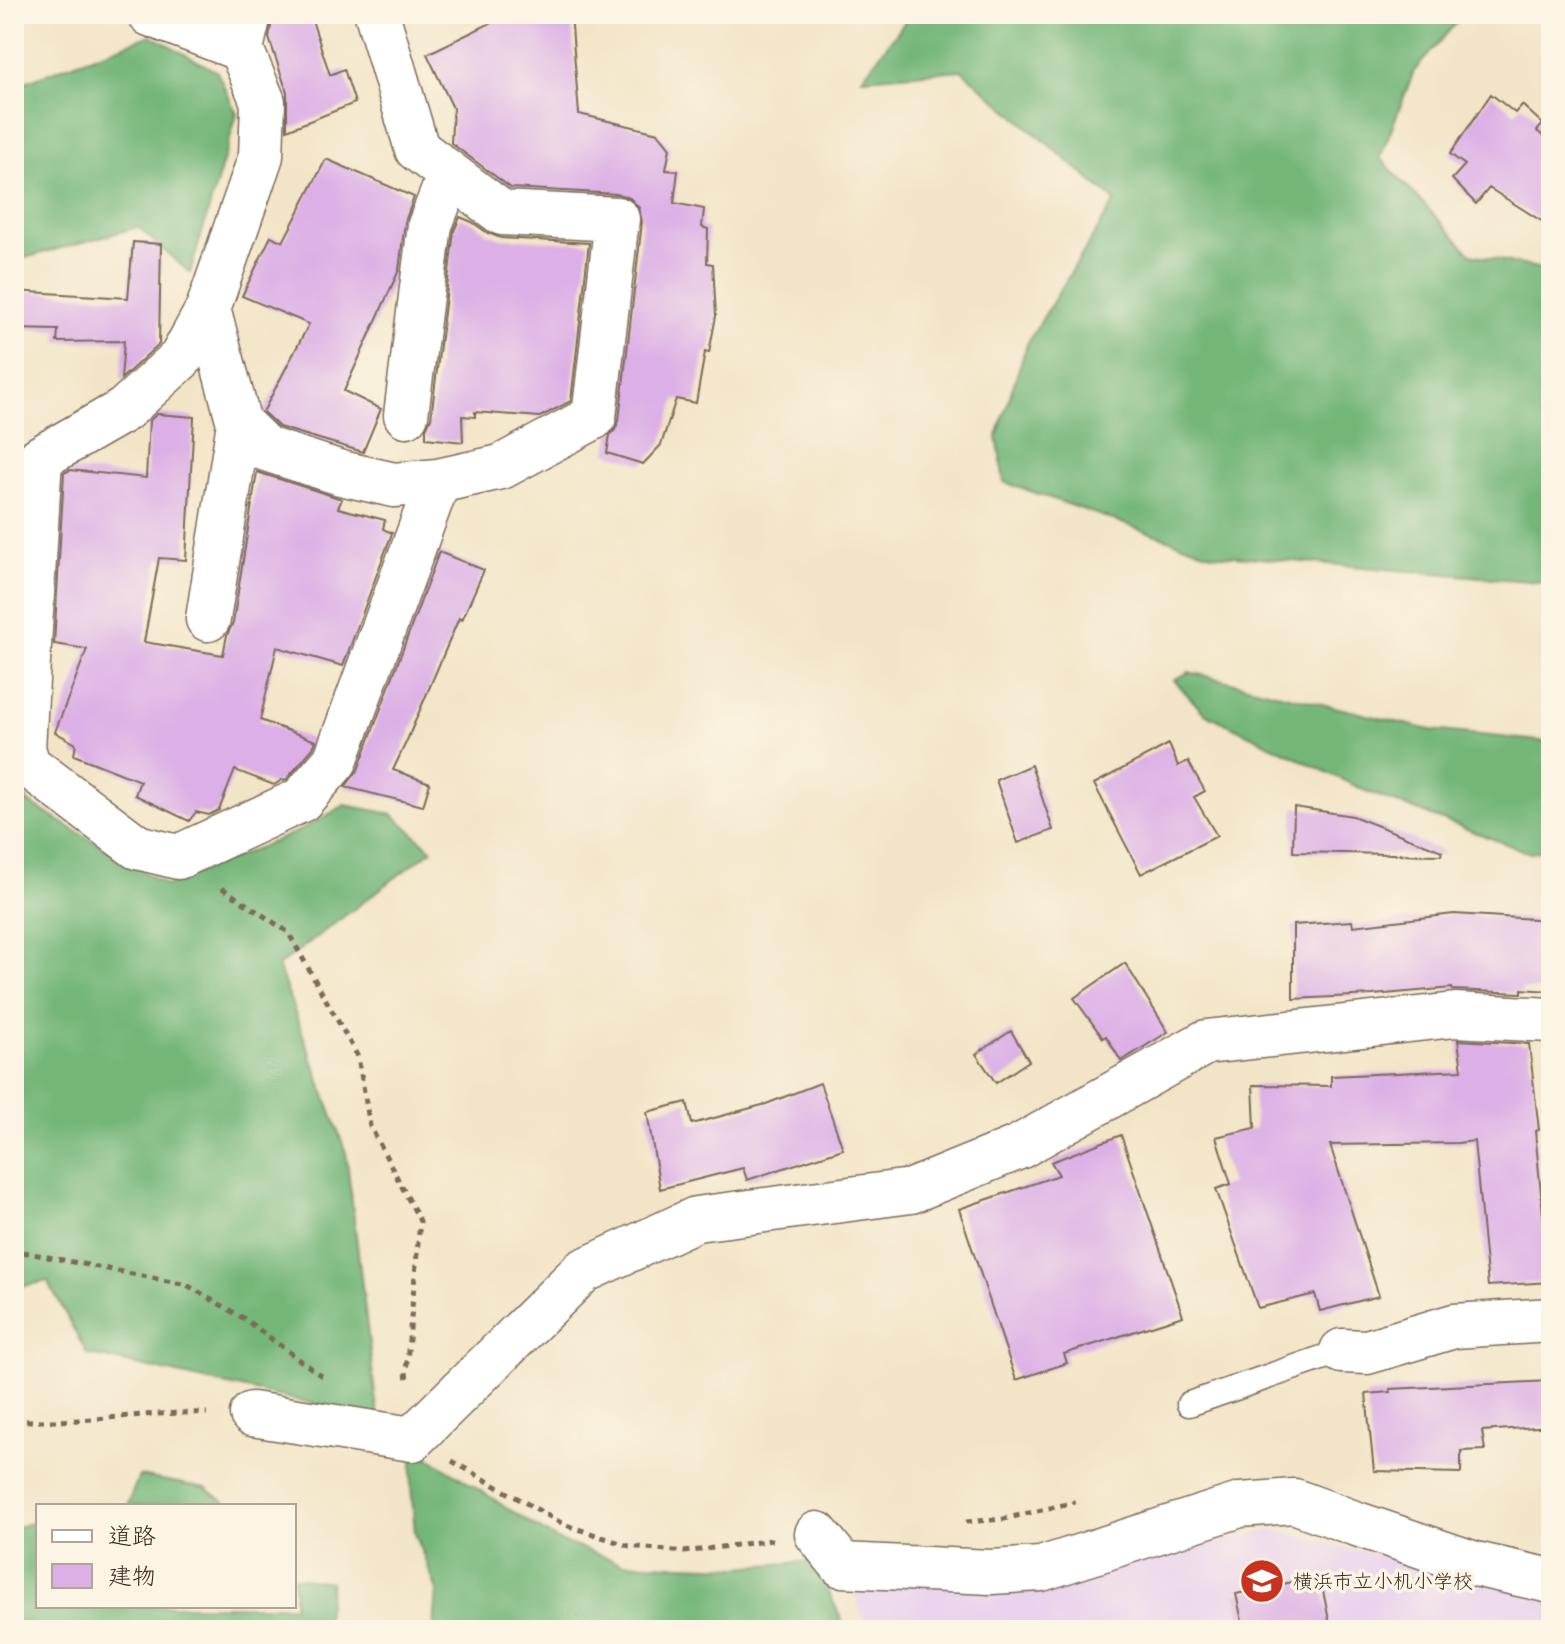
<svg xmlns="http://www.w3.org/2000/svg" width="1565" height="1644" viewBox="0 0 1565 1644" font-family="'Playpen Sans','Klee One',sans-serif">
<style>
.built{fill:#e9d2ee}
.forest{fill:#73b678;stroke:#57704b;stroke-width:2}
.building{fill:#dcb0e6}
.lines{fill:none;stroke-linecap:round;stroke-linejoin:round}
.lane-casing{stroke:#7b6b59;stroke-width:27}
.street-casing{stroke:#7b6b59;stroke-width:47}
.path{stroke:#7b6b59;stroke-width:5;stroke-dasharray:6 6;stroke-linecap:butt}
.lane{stroke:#fff;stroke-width:24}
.street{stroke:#fff;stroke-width:44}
.labels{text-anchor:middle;stroke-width:7;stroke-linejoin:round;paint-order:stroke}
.poi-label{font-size:20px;fill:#3b2a1e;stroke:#fcf5e5;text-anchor:start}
</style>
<rect width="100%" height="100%" fill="#fcf5e5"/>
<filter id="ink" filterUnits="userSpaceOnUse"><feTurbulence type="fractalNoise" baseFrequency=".0125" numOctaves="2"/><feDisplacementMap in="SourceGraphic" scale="16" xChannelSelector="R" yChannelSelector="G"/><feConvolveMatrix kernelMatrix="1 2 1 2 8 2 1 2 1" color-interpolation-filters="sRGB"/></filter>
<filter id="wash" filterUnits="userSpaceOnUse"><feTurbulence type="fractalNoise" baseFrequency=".006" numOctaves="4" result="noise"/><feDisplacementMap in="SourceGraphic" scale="32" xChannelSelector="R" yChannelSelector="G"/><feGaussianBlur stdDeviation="1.8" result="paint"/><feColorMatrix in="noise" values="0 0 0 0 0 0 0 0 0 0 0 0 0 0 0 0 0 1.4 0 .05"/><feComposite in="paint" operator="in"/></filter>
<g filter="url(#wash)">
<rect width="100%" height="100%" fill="#f2e4c6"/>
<path class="built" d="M 1272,1529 L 1551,1598 L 1551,1630 L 870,1630 L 860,1613 L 852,1576 L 1025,1585 Z"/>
<path class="forest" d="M 911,14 L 1464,14 L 1414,71 L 1380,158 L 1471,254 L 1551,271 L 1551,583 L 1211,554 L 1004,482 L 997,436 L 1027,344 L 1115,201 L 961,70 L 862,78 Z
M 151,35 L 217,72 L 237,114 L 190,273 L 138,227 L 14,261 L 14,86 Z
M 1189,672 L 1430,730 L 1551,742 L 1551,849 L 1530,853 L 1368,792 L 1204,713 L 1174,680 Z
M 14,775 L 28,802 L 167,886 L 299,831 L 345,805 L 392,814 L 432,850 L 278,966 L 346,1153 L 378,1418 L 87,1354 L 48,1281 L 14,1288 L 14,949 L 18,944 L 14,939 Z
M 413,1447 L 557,1540 L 621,1563 L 738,1567 L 815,1561 L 846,1630 L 14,1630 L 14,1528 L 38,1521 L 38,1606 L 294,1606 L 294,1577 L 331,1582 L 325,1623 L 434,1628 L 437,1591 L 415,1533 L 411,1485 Z
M 139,1476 L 206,1488 L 230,1506 L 127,1506 Z"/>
<g id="blocks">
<path class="building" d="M 273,14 L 310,14 L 330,75 L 344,69 L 355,103 L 287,130 L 287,92 L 269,38 Z
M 531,14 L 571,14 L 579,114 L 658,133 L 670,148 L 666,170 L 678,171 L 674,203 L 704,209 L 702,227 L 708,229 L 707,263 L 713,264 L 716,316 L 709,353 L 705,352 L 696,403 L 676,399 L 661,445 L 643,464 L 607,453 L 610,435 L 615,430 L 619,420 L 642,222 L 639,208 L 630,198 L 618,194 L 511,188 L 451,143 L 453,108 L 427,54 L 505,16 Z
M 1491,94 L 1515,113 L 1522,105 L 1543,124 L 1537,131 L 1551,142 L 1551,227 L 1489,188 L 1476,204 L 1452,179 L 1465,165 L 1450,154 Z
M 326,159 L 414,197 L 405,222 L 399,270 L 344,391 L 381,409 L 363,452 L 279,427 L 263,412 L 309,324 L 242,296 L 271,236 L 283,242 Z
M 460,217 L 472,222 L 488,233 L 501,238 L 589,243 L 571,401 L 540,417 L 475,412 L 475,417 L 462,416 L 463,442 L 426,438 L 426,429 L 431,418 L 454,231 Z
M 133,242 L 161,244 L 159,344 L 121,379 L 124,341 L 57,342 L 58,330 L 14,329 L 14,291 L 128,298 Z
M 157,414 L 194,417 L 186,560 L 159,558 L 144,642 L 223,655 L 227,635 L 233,623 L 257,472 L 342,499 L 338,508 L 385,520 L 383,529 L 392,533 L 343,666 L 277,647 L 260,720 L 316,741 L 313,748 L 286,780 L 282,780 L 274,785 L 235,770 L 219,810 L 209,815 L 196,812 L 189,821 L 135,795 L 140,781 L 74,755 L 76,744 L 55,732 L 87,649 L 54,644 L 64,473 L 70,470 L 146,478 L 149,421 Z
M 439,552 L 484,570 L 462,620 L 459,618 L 408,738 L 393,770 L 430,783 L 423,806 L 345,787 L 358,770 Z
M 1169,744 L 1178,766 L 1188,761 L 1205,791 L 1194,797 L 1217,836 L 1141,874 L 1094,784 Z
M 1031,765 L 1053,830 L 1018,843 L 996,780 Z
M 1294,807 L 1353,816 L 1442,851 L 1441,855 L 1293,852 Z
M 1454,914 L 1551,920 L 1551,991 L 1522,989 L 1522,993 L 1452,990 L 1452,988 L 1373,995 L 1293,999 L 1293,925 L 1352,921 L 1353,926 Z
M 1125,963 L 1168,1032 L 1121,1061 L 1106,1036 L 1103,1038 L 1074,998 Z
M 1011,1031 L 1029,1061 L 996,1083 L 976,1054 Z
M 1458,1040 L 1529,1044 L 1539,1130 L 1535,1131 L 1545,1235 L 1551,1235 L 1551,1282 L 1488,1286 L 1474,1141 L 1458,1143 L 1330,1145 L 1379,1296 L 1320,1311 L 1315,1294 L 1258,1308 L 1216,1189 L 1231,1184 L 1216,1137 L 1255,1128 L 1253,1085 L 1331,1086 L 1331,1076 L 1462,1070 Z
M 820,1083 L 843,1149 L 747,1180 L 743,1168 L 660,1189 L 647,1112 L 687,1102 L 692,1124 L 766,1104 Z
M 1121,1135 L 1183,1316 L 1064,1354 L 1067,1363 L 1016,1380 L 959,1209 L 1059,1175 L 1051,1162 Z
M 1551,1381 L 1551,1426 L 1482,1431 L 1485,1450 L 1461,1451 L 1461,1473 L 1374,1471 L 1366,1394 L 1390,1392 L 1390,1389 Z
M 1320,1576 L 1331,1630 L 1244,1630 L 1236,1594 Z"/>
</g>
</g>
<g filter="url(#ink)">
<use href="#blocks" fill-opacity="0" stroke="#7b6b59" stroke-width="2"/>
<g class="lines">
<g class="lane-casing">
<path id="lane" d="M 1189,1404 L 1342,1351"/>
</g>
<g class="street-casing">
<path id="street" d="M 150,14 L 241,49
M 377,14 L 417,149 L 502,213 L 617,219 L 594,417 L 501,467 L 438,481
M 208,309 L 239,423 L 266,449 L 341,473 L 394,485 L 438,481 L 335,761 L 301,800 L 178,857 L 137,847 L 28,765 L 23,748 L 40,458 L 124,410 L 181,358 L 208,309 L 261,156 L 263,102 L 241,49 L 249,14
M 406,415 L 430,225 L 450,174
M 208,619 L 239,423
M 1342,1351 L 1367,1352 L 1454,1326 L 1551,1320
M 252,1414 L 412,1439 L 583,1271 L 696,1219 L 911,1191 L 1019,1147 L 1206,1042 L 1455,1015 L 1551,1020
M 817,1534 L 842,1565 L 991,1572 L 1041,1569 L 1240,1505 L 1294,1501 L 1354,1523 L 1475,1564 L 1551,1581"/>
</g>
<path class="path" d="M 222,888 L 288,932 L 358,1057 L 370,1126 L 420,1221 L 406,1372 L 407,1382
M 23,1252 L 187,1285 L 243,1318 L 323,1377
M 14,1420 C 79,1425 143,1411 207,1413
M 452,1461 L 563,1524 L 629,1546 L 684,1552 L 773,1540
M 966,1522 L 1004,1519 L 1075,1502"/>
<use href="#lane" class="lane"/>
<use href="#street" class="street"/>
</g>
</g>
<defs>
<g id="school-disc" transform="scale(2.3)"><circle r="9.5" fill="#c8321e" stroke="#fcf5e5"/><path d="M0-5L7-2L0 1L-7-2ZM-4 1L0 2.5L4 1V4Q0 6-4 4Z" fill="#fff"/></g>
</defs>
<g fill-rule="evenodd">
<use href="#school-disc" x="1262" y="1581"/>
</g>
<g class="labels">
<g class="poi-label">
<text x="1293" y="1588">横浜市立小机小学校</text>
</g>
</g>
<rect width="1565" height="1644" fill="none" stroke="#fcf5e5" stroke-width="48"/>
<rect x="36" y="1504" width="260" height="104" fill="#fcf5e5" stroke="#afa495" stroke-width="2"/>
<rect x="52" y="1530" width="40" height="12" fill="#ffffff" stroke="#afa495" stroke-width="2"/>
<text x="108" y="1544" font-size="24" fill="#3b2a1e">道路</text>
<rect x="52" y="1564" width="40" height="24" fill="#dcb0e6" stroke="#afa495" stroke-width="2"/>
<text x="108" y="1584" font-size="24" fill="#3b2a1e">建物</text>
</svg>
